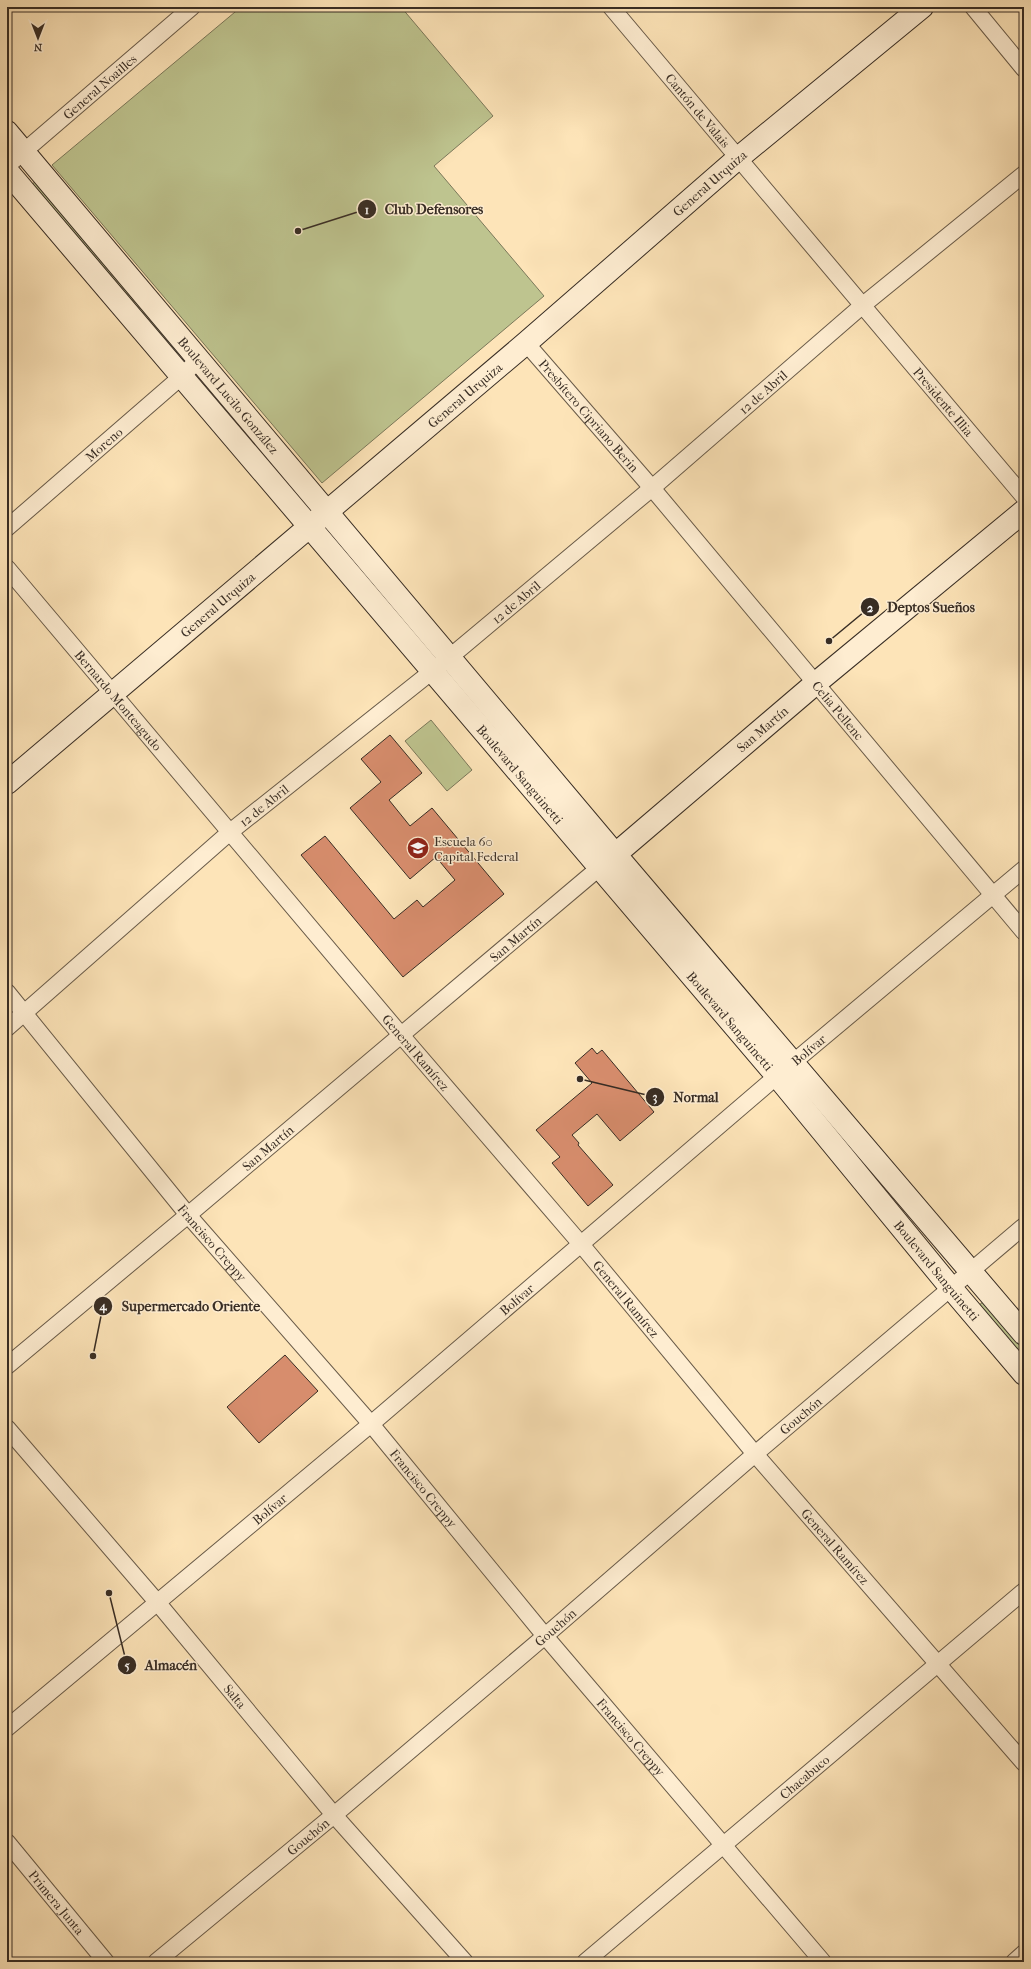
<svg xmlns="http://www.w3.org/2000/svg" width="1031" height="1969" viewBox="0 0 1031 1969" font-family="'IM FELL French Canon',serif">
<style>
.green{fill:#bec48f;stroke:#7b785a}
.building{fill:#d78d6d;stroke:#382d24}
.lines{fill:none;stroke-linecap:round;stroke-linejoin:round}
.street-casing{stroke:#695b49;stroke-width:18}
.secondary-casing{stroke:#382d24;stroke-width:24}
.street{stroke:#feedd1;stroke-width:16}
.secondary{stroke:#feedd1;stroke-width:22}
.labels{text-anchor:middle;stroke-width:3;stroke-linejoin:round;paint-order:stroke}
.street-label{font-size:13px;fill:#382d24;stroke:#feedd1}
.poi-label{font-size:13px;fill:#382d24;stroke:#feedd1;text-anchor:start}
.leader{fill:none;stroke:#382d24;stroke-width:1.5}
.callout-dot{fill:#382d24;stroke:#feedd1;stroke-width:1.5}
.mark-label{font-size:12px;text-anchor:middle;font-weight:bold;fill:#fff}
.callout-label{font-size:14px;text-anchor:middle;font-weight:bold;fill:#382d24;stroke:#feedd1;stroke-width:3;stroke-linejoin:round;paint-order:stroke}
</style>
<rect width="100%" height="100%" fill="#fde4b8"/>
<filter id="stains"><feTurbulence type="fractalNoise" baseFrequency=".005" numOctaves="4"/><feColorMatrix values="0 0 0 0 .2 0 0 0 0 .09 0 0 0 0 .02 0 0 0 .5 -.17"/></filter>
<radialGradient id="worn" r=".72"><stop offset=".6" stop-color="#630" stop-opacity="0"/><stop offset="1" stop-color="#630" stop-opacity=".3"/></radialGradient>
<path class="green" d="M 241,7 L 401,7 L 493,116 L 434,166 L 544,296 L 322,483 L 52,165 Z
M 37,180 L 180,349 L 173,355 L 29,187 Z
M 431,720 L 472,770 L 447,791 L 405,741 Z
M 983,1302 L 1024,1350 L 1024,1366 L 975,1308 Z"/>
<path class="building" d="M 390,735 L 422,773 L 389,800 L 410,826 L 432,808 L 504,894 L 403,977 L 301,855 L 325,836 L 394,919 L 417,900 L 423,907 L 455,880 L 436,857 L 410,879 L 350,808 L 381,782 L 361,759 Z
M 592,1048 L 597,1054 L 602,1050 L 654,1112 L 620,1141 L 597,1114 L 572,1135 L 579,1143 L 578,1145 L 613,1185 L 588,1206 L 552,1163 L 560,1157 L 536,1130 L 592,1083 L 575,1063 Z
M 285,1355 L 318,1391 L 259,1443 L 227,1407 Z"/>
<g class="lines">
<g class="street-casing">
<g id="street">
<path id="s1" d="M 611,7 L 1024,497"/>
<path d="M 973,7 L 1024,69"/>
<path id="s2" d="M 7,166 L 192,7"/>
<path id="s3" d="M 526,343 L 652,488 L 1024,932"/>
<path id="s4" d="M 7,528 L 181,377 L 199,359"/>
<path id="s5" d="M 7,568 L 401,1035 L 580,1243 L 755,1454 L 1024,1763"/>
<path id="s6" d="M 7,992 L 188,1215 L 371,1424 L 545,1636 L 823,1962"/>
<path id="s7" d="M 7,1028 L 230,832 L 450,657 L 652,488 L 863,305 L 1024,174"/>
<path id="s8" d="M 7,1366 L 188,1215 L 599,868"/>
<path id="s9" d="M 7,1428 L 157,1602 L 334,1815 L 465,1962"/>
<path id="s10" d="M 7,1728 L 371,1424 L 777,1076 L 1024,869"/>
<path id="s11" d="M 7,1842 L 106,1962"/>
<path id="s12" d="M 156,1962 L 334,1815 L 545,1636 L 755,1454 L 1024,1226"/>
<path id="s13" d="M 585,1962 L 1024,1591"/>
<path d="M 1014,1962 L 1024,1953"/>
</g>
</g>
<g class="secondary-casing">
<g id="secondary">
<path id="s14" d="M 7,132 L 615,854 L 1024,1334"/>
<path id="s15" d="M 7,171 L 777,1076 L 951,1288 L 1024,1374"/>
<path id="s16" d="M 7,783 L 526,343 L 737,159 L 922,7"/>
<path id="s17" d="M 604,864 L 816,683 L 1024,511"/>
</g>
</g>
<use href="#street" class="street"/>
<use href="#secondary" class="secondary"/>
</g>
<defs>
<g id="school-disc" transform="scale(1.15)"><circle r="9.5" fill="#8f2418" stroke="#feedd1"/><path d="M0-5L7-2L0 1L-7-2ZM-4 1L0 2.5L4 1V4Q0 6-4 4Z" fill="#fff"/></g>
</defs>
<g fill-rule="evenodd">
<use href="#school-disc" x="418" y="848"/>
</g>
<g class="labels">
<g class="street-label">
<text dy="5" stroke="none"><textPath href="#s2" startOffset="122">General Noailles</textPath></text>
<text dy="5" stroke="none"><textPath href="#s1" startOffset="135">Cantón de Valais</textPath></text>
<text dy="5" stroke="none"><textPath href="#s16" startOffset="924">General Urquiza</textPath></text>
<text dy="5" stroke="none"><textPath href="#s7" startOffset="988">12 de Abril</textPath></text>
<text dy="5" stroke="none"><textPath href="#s14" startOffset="344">Boulevard Lucilo González</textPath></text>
<text dy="5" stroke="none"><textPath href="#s16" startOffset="600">General Urquiza</textPath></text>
<text dy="5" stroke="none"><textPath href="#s1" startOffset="516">Presidente Illia</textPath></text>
<text dy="5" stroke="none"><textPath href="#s3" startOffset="96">Presbítero Cipriano Berin</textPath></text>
<text dy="5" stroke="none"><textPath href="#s4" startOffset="128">Moreno</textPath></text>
<text dy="5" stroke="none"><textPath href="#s7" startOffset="664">12 de Abril</textPath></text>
<text dy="5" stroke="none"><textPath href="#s16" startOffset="276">General Urquiza</textPath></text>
<text dy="5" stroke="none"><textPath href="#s5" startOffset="173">Bernardo Monteagudo</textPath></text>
<text dy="5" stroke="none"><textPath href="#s3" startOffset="482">Celia Pellenc</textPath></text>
<text dy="5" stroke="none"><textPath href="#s17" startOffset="208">San Martín</textPath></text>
<text dy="5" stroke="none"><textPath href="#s15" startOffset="792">Boulevard Sanguinetti</textPath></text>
<text dy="5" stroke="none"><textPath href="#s7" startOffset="340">12 de Abril</textPath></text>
<text dy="5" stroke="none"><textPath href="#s8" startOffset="664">San Martín</textPath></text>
<text dy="5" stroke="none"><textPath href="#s15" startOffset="1116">Boulevard Sanguinetti</textPath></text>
<text dy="5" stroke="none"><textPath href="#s10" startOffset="1050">Bolívar</textPath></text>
<text dy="5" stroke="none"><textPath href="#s5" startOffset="634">General Ramírez</textPath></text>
<text dy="5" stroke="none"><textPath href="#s8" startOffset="340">San Martín</textPath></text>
<text dy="5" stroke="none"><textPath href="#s6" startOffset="324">Francisco Creppy</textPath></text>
<text dy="5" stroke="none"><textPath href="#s15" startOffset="1440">Boulevard Sanguinetti</textPath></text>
<text dy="5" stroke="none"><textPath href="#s10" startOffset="666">Bolívar</textPath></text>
<text dy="5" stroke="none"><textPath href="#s5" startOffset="958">General Ramírez</textPath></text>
<text dy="5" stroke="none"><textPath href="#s12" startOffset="845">Gouchón</textPath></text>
<text dy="5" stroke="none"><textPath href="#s6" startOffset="648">Francisco Creppy</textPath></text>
<text dy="5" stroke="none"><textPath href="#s10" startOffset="342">Bolívar</textPath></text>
<text dy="5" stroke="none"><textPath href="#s5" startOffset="1282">General Ramírez</textPath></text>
<text dy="5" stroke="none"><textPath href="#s12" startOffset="521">Gouchón</textPath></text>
<text dy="5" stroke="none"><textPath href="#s9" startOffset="352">Salta</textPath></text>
<text dy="5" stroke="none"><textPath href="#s6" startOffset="972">Francisco Creppy</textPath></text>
<text dy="5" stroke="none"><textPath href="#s13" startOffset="287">Chacabuco</textPath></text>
<text dy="5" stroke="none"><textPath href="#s12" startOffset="197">Gouchón</textPath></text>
<text dy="5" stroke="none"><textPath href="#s11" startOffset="78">Primera Junta</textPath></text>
</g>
<g class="poi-label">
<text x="434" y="846">Escuela 60<tspan x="434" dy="15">Capital Federal</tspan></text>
</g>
</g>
<path class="leader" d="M298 231L367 209M829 641L870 607M580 1079L655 1097M93 1356L103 1306M109 1593L127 1665"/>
<g class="callout-dot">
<circle cx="298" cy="231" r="4"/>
<circle cx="829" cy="641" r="4"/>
<circle cx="580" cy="1079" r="4"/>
<circle cx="93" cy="1356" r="4"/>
<circle cx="109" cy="1593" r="4"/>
<circle cx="367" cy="209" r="10"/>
<circle cx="870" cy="607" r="10"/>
<circle cx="655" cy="1097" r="10"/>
<circle cx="103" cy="1306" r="10"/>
<circle cx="127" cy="1665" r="10"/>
</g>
<g class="mark-label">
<text x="367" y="214">1</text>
<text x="870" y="612">2</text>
<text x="655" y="1101">3</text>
<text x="103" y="1310">4</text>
<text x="127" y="1670">5</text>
</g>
<g class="callout-label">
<text x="434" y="214">Club Defensores</text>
<text x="931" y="612">Deptos Sueños</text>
<text x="696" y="1102">Normal</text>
<text x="191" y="1311">Supermercado Oriente</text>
<text x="171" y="1670">Almacén</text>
</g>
<rect width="1031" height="1969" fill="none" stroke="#fde4b8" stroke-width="24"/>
<rect x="8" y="8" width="1015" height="1953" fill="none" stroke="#382d24" stroke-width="2"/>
<rect x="12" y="12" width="1007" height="1945" fill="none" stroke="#382d24"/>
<g transform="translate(38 38) rotate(180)" stroke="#feedd1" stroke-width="3" paint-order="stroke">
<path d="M0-3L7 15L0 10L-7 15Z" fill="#382d24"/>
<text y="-6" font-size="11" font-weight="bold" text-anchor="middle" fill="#382d24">N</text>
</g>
<rect width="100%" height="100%" filter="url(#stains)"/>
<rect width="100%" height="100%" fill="url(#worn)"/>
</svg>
